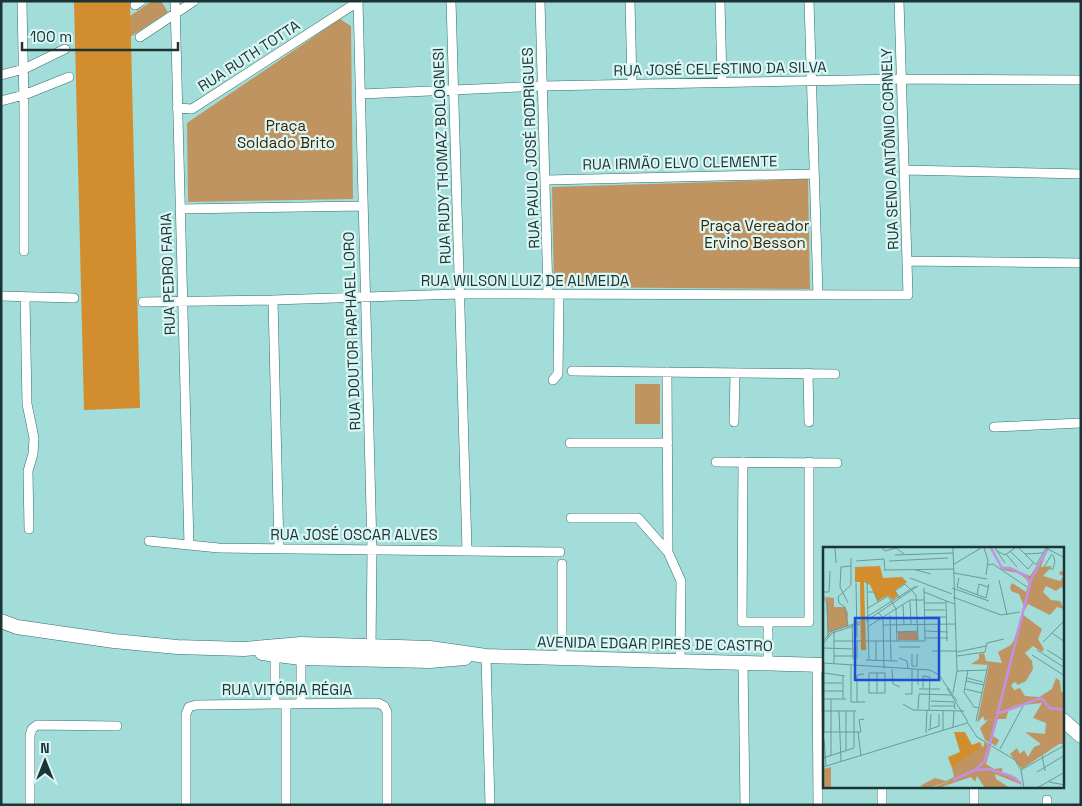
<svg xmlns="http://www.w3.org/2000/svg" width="1082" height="806" viewBox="0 0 1082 806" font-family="'Space Grotesk',sans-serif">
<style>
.green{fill:#c09460}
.forest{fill:#d18d2e}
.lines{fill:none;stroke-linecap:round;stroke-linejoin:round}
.street-casing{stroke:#356d6a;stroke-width:10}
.primary-casing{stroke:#356d6a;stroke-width:15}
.street{stroke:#fff;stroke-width:9}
.primary{stroke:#fff;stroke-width:14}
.labels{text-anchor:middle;stroke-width:4.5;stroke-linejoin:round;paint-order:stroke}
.street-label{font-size:15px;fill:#1c3433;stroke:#dbf7f5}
.park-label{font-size:15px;fill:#3e2400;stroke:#dbf7f5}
.inset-river{fill:none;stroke:#c390e7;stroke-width:2.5}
.inset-road{fill:none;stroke:#6c9997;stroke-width:1}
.view{fill:#1d4ed8;fill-opacity:0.15;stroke:#1d4ed8;stroke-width:2.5}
.inset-edge{fill:none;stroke:#1c3433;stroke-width:2.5}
</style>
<rect width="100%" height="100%" fill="#a2ddd9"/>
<path class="green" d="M 152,1 L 161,1 L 168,12 L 130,37 L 130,16 Z
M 340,19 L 351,26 L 353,199 L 188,202 L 187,123 Z
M 808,179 L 810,289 L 554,287 L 552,187 Z
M 635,384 L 660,384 L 660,424 L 635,424 Z"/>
<path class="forest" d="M 74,1 L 130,1 L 140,408 L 84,410 Z"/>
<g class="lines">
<g class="street-casing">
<path id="street" d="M 22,1 L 24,106 L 24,251
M 175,1 L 189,545
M 358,1 L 372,549 L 371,651
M 451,1 L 467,550
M 540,1 L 548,294
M 630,1 L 632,84
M 720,1 L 722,82
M 809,1 L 818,295
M 135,5 L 141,1
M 140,37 L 194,1
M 1,75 L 24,69 L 65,49
M 361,94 L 543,86 L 902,79 L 1081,80
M 1,101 L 24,95 L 69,77
M 177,108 L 192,109 L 359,1
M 904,170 L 1081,174
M 546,180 L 814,174
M 180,209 L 363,206
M 907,261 L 1081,263
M 1,296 L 74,298
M 25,297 L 27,404 L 34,438 L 33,454 L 28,471 L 29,529
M 273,300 L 279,549
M 143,302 L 273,300 L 459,294 L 908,295 L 899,1
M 572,371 L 835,374
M 667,372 L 668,552
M 808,373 L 809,422
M 553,380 L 558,374 L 559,294
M 734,422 L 735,373
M 994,427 L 1081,423
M 570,443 L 668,443
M 716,462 L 837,463
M 743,462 L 742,622 L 809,622 L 809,462
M 571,518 L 638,518 L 668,552 L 681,581 L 680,661
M 149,541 L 219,548 L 560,552
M 768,622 L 768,663
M 486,656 L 490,805
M 301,658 L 301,704
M 562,659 L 562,564
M 743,662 L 745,805
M 817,665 L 818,805
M 275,704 L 275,655
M 30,805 L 30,735 L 32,729 L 37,725 L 117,726
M 186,805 L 186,714 L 189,707 L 196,705 L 378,703 L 384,706 L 387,712 L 387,805
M 286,805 L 286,704
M 882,805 L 882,787
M 974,805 L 974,787
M 1047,805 L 1047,800"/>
</g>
<g class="primary-casing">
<path id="primary" d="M 1,621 L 17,627 L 114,641 L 177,647 L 244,649 L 301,644 L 430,648 L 486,656 L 824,665
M 262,653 L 301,658 L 430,661 L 465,658
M 1063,720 L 1081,736"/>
</g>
<use href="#street" class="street"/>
<use href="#primary" class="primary"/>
</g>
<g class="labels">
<g class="street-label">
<text transform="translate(249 56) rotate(-33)" y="5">RUA RUTH TOTTA</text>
<text transform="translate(720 69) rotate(-1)" y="5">RUA JOSÉ CELESTINO DA SILVA</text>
<text transform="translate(531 148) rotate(-92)" y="5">RUA PAULO JOSÉ RODRIGUES</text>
<text transform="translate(890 149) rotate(-92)" y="5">RUA SENO ANTÔNIO CORNELY</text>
<text transform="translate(442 156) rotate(-92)" y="5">RUA RUDY THOMAZ BOLOGNESI</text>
<text transform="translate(680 163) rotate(-1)" y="5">RUA IRMÃO ELVO CLEMENTE</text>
<text transform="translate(168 274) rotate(-92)" y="5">RUA PEDRO FARIA</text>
<text x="525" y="286">RUA WILSON LUIZ DE ALMEIDA</text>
<text transform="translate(352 331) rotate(-92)" y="5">RUA DOUTOR RAPHAEL LORO</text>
<text x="354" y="540">RUA JOSÉ OSCAR ALVES</text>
<text transform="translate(655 644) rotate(1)" y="5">AVENIDA EDGAR PIRES DE CASTRO</text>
<text x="287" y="695">RUA VITÓRIA RÉGIA</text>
</g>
<g class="park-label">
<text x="286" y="131">Praça<tspan x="286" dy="17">Soldado Brito</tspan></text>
<text x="755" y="231">Praça Vereador<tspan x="755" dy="17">Ervino Besson</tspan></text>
</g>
</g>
<g transform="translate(823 547)">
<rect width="241" height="241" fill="#a2ddd9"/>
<path d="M 224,3 L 218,20 L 229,19 L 220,29 L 237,34 L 241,29 L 236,27 L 237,24 L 241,25 L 241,42 L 238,40 L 233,44 L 223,39 L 220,45 L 228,53 L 237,54 L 241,62 L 234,60 L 227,68 L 205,57 L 199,67 L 219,82 L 215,92 L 221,102 L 219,105 L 210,99 L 202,106 L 209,114 L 210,122 L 203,134 L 195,138 L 192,135 L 188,138 L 191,143 L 197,141 L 202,149 L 216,150 L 229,142 L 233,131 L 237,134 L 238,144 L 241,147 L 241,197 L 236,197 L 199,222 L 187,207 L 194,201 L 197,207 L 201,203 L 205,210 L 211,200 L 218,197 L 202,185 L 222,187 L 223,176 L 210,171 L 219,156 L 191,159 L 186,162 L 183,172 L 175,172 L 170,189 L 176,193 L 173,199 L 162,193 L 157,181 L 166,172 L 162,174 L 160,169 L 154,176 L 166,118 L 148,117 L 156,112 L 156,107 L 161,106 L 163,114 L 179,116 L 175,105 L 188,98 L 191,93 L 201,59 L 196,47 L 188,44 L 187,40 L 189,36 L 203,45 L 206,34 L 195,26 L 180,23 L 178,20 L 186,20 L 207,29 ZM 3,50 L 11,51 L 11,60 L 22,60 L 25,66 L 24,79 L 5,86 ZM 75,85 L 94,85 L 95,93 L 75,93 ZM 161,195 L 168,200 L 163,217 L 171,222 L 179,221 L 180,227 L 193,230 L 199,238 L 172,227 L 173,232 L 187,241 L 162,241 L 154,229 L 152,235 L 148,230 L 115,241 L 109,241 L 132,232 L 106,241 L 97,239 L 112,231 L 123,234 L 131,230 L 129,221 L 155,201 L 161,199 ZM 8,220 L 8,240 L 0,241 L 0,222 Z" fill="#c09460"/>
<path d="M 57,19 L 60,31 L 79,30 L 84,35 L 72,43 L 75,49 L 69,53 L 65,48 L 55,54 L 47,38 L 41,35 L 43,103 L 38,103 L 37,35 L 32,35 L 32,20 ZM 131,185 L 142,185 L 149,198 L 157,195 L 159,199 L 129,221 L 125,210 L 137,205 Z" fill="#d18d2e"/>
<path class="inset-river" d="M 168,1 L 179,21 L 187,21 L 203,29 L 207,37M 174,167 L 218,151 L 227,161 L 242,163M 152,223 L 161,215 L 167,197 L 208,33 L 225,1M 153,223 L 166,222 L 188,229 L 198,236M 130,233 L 152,223"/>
<path class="inset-road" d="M 12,1 L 13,16M 59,1 L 62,4 L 73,1 L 81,7M 130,1 L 134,124 L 130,146M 161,1 L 165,13 L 163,28M 172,1 L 182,16M 196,1 L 213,18 L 223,1M 223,1 L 242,11M 174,4 L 182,8 L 192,1M 187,4 L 205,22 L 211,15M 183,7 L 194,20M 202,7 L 220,6M 72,8 L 130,6M 33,14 L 61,12 L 62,23M 66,14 L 125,11M 131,17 L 158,1M 165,18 L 170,17 L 204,40M 221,20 L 229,7M 226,22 L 230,22 L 232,14 L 230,8M 61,23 L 131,22M 93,23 L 108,27M 131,26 L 164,32M 87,31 L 129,47M 136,31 L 134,40 L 163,51 L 166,37M 176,33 L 184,68M 44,35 L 46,113M 33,36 L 34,90M 129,41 L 166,54M 0,45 L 6,45 L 7,24M 45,45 L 51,45 L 55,55M 101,45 L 131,57M 0,48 L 4,56 L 5,90M 154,48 L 156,37 L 165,40M 130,50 L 178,68 L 197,65M 77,51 L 72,44 L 82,37 L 93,48 L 95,94M 87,54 L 88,77M 123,54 L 124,94M 25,56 L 17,40 L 18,20 L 28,19M 101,56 L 122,56M 80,58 L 81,77M 22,60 L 16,56 L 15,50 L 28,38 L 28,11M 22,60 L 25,80M 45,61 L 65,49 L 73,62 L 74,94M 101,63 L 122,63M 55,65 L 60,71 L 61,122M 67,68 L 68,114M 101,70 L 123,70M 42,71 L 93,39M 43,74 L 95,39M 29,78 L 30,112M 60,78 L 133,77M 46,79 L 87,53 L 101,53M 102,84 L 125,85M 74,85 L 95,84M 229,86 L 242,95M 102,91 L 125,91M 0,94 L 9,84 L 37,75M 11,94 L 38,94M 34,94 L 34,112M 43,94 L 102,94 L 101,41M 53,94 L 53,113M 220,95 L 242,73M 0,97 L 9,86 L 37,77M 76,100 L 97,100M 0,101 L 30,102M 214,103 L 242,121M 224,103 L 242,114M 109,104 L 134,104M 134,105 L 163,99M 89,107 L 89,119 L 94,119 L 94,107M 209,108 L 242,129M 11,109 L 30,109M 134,109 L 162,105 L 164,96 L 181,92M 76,111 L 84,114 L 85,121M 43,113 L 75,114M 0,116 L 107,123 L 116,128 L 134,154M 11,116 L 11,84M 28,118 L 28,155 L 42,155M 69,122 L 70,137 L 77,140M 95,122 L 95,138M 145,123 L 141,145 L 151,160 L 156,161M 134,124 L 164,123M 1,126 L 22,129M 46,126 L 62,126 L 62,146 L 46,146 ZM 20,128 L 20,152M 144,131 L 160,135M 143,134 L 161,138M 1,136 L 19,136M 124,141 L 145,175M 96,142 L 117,142M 100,142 L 100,129 L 107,130 L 106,163M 142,142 L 159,146M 1,144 L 20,144M 54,146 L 54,126M 82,147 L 89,147 L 89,122M 0,152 L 23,152M 108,154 L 131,155 L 132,162M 34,155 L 34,128 L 41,127M 80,157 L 90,163 L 141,164M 108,159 L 132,159M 95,162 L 96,147 L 128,148M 1,164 L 33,164M 16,164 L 18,214M 23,164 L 23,204M 153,174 L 165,118M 144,175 L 154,190 L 192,213 L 198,223 L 201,241M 130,180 L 131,164M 107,182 L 108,167M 105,183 L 116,179 L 116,167M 120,183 L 120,164M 0,185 L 38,185 L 36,173 L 41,172M 1,185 L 1,116M 35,185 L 38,209M 103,186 L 104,163M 1,192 L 3,219M 177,202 L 200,159M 219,208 L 222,224M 8,209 L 8,152M 0,211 L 31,201 L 31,164M 0,220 L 144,176M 198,223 L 242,198M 214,225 L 242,208M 226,235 L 242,238M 214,241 L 242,225"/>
<path class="view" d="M 32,71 L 116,71 L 116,133 L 32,133 Z"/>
<rect width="241" height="241" class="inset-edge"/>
</g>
<rect width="1082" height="806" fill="none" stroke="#1c3433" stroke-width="5"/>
<g transform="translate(45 761)" stroke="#dbf7f5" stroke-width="4" paint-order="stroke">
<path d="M0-4L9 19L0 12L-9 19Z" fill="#1c3433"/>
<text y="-8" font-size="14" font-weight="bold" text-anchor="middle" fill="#1c3433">N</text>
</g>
<path d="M22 42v8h156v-8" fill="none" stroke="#1c3433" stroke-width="2.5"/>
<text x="30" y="42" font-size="15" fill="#1c3433" stroke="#dbf7f5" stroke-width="4" paint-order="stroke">100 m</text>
</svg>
